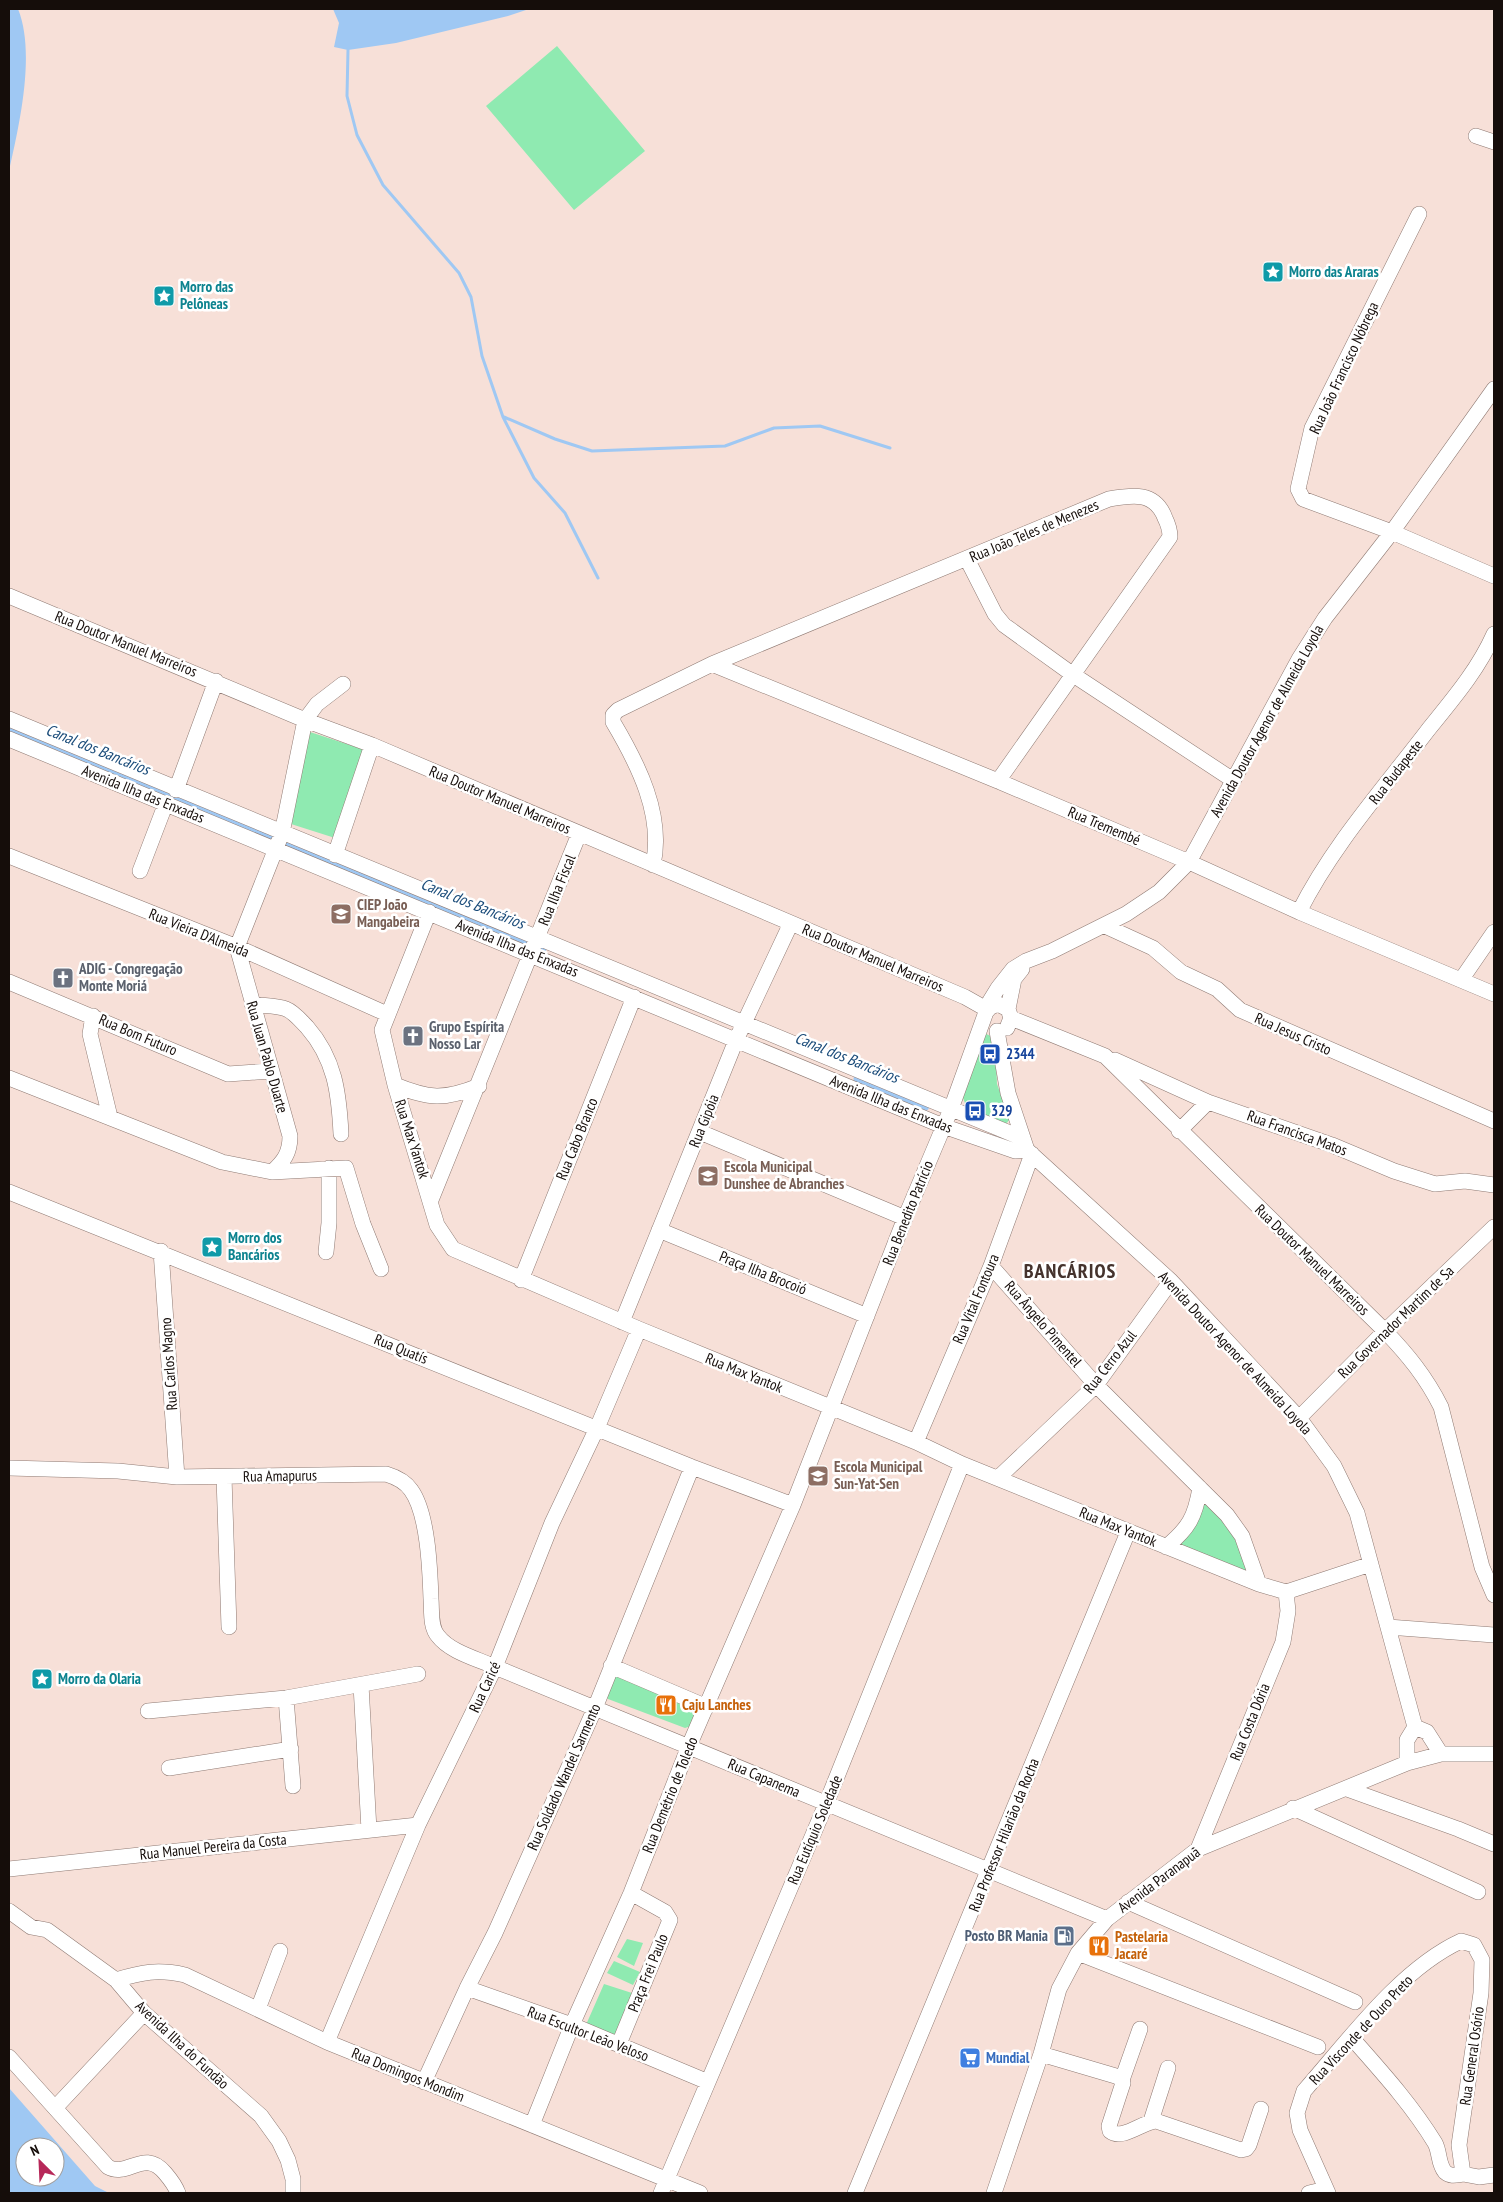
<svg xmlns="http://www.w3.org/2000/svg" width="1503" height="2202" viewBox="0 0 1503 2202" font-family="'PT Sans Narrow',sans-serif">
<style>
.green{fill:#8feab1}
.water{fill:#9fc8f3;fill-rule:evenodd}
.lines{fill:none;stroke-linecap:round;stroke-linejoin:round}
.stream{stroke:#9fc8f3;stroke-width:3}
.canal{stroke:#9fc8f3;stroke-width:11}
.minor-casing{stroke:#8f7a73;stroke-width:16}
.minor{stroke:#fff;stroke-width:15}
.labels{text-anchor:middle;stroke-width:5;stroke-linejoin:round;paint-order:stroke}
.culture-label{font-size:15px;font-weight:bold;fill:#0d838f;stroke:#fff;text-anchor:start}
.street-label{font-size:15px;fill:#150d0a;stroke:#fff}
.education-label{font-size:15px;font-weight:bold;fill:#785e54;stroke:#fff;text-anchor:start}
.worship-label{font-size:15px;font-weight:bold;fill:#5b616d;stroke:#fff;text-anchor:start}
.transit-label{font-size:15px;font-weight:bold;fill:#164399;stroke:#fff;text-anchor:start}
.food-label{font-size:15px;font-weight:bold;fill:#c56008;stroke:#fff;text-anchor:start}
.service-label{font-size:15px;font-weight:bold;fill:#4e5e75;stroke:#fff;text-anchor:end}
.shop-label{font-size:15px;font-weight:bold;fill:#366cbe;stroke:#fff;text-anchor:start}
.water-label{font-size:16px;font-style:italic;fill:#1b4c7a;stroke:#fff}
.district-label{font-size:20px;font-weight:bold;letter-spacing:1px;fill:#45332d;stroke:#fff}
</style>
<rect width="100%" height="100%" fill="#f7e0d8"/>
<path class="green" d="M 557,46 L 645,151 L 574,210 L 486,106 Z
M 310,732 L 365,750 L 335,838 L 291,824 Z
M 984,1033 L 995,1038 L 997,1084 L 1010,1119 L 1005,1125 L 967,1108 L 963,1098 Z
M 1204,1497 L 1235,1537 L 1246,1570 L 1243,1571 L 1178,1543 C 1195,1530 1200,1517 1204,1497 Z
M 615,1671 L 698,1708 L 691,1726 L 685,1728 L 608,1699 L 604,1693 Z
M 627,1939 L 643,1943 L 634,1966 L 617,1957 Z
M 614,1961 L 640,1972 L 633,1985 L 607,1973 Z
M 604,1984 L 632,1993 L 617,2036 L 585,2027 Z"/>
<path class="water" d="M 9,9 L 18,9 C 36,53 19,126 9,171 Z
M 333,9 L 529,9 L 508,16 L 396,43 L 348,50 L 334,47 L 339,23 Z
M 9,2088 L 95,2186 L 109,2193 L 9,2193 ZM 25,2147 L 55,2147 L 55,2177 L 25,2177 Z"/>
<g class="lines">
<path class="stream" d="M 348,50 L 347,96 L 357,135 L 383,185 L 459,273 L 471,297 L 482,356 L 503,417 L 534,478 L 565,513 L 598,578
M 504,417 L 555,439 L 592,451 L 725,446 L 774,428 L 820,426 L 890,448"/>
<path class="canal" d="M 9,729 L 542,947
M 859,1079 L 924,1106"/>
<g class="minor-casing">
<path id="minor" d="M 1476,136 L 1494,142
M 1419,214 L 1312,428 L 1298,489 L 1303,499 L 1392,532 L 1494,576
M 967,559 L 995,614 L 1004,625 L 1072,674 L 1233,780
M 9,596 L 305,720 L 372,745 L 965,997 L 988,1010
M 712,664 L 998,781 L 1189,862 L 1299,912 L 1494,994
M 9,719 L 1022,1138
M 9,739 L 943,1126 L 1015,1151 L 1027,1150
M 176,790 L 216,681
M 335,855 L 372,745
M 9,856 L 237,947 L 387,1014
M 653,865 C 664,815 638,764 613,722 L 613,715 L 618,710 L 712,664 L 1109,499 C 1132,495 1155,491 1165,518 C 1168,524 1170,530 1170,537 L 998,781
M 140,871 L 166,803
M 429,912 L 382,1030 L 395,1085 L 437,1225 L 453,1249 L 639,1329 L 916,1442 L 962,1464 L 1259,1584 L 1286,1592 L 1371,1564
M 1299,912 C 1332,846 1383,789 1428,730 C 1453,699 1478,670 1494,634
M 1105,926 L 1153,948 L 1181,972 L 1217,989 L 1240,1010 L 1494,1121
M 1461,980 L 1494,932
M 9,982 L 228,1074 L 270,1071
M 252,1004 C 262,1006 277,1005 286,1009 C 294,1012 301,1021 307,1027 C 335,1059 339,1093 341,1134
M 989,1008 L 998,1004 L 1008,1009 L 1011,1018 L 1007,1028
M 1008,1009 L 1014,979 L 1022,969
M 93,1016 L 90,1034 L 110,1117
M 1011,1018 L 1105,1056 L 1385,1331 C 1408,1355 1426,1377 1441,1407 L 1482,1567 L 1494,1595
M 997,1031 L 1008,1093 L 1027,1150 L 1171,1281 L 1299,1418 L 1334,1466 L 1357,1513 L 1415,1727
M 1115,1060 L 1208,1102 L 1332,1145 L 1394,1171 L 1435,1184 L 1465,1181 L 1494,1185
M 9,1078 L 222,1162 L 272,1172 L 346,1168 L 363,1224 L 381,1269
M 395,1085 C 429,1099 444,1100 479,1086
M 1179,1131 L 1208,1102
M 700,1132 L 905,1218
M 272,1172 C 284,1161 290,1153 290,1136 L 237,947 L 282,833 L 305,720 L 317,704 L 343,684
M 9,1192 L 692,1467 L 793,1505
M 431,1200 L 579,834
M 659,1230 L 867,1316
M 161,1251 L 177,1477
M 326,1252 L 329,1223 L 329,1168
M 991,1266 L 1096,1385 L 1227,1515 L 1242,1536 L 1259,1584
M 521,1280 L 634,997
M 622,1322 L 737,1038 L 791,923
M 1299,1418 L 1385,1331 L 1494,1227
M 916,1442 L 991,1266 L 1032,1154
M 9,1468 L 118,1471 L 177,1477 L 386,1474 C 396,1477 405,1481 411,1490 C 428,1513 430,1570 431,1599 C 432,1611 430,1627 438,1636 C 450,1652 478,1659 495,1667 L 1107,1919
M 224,1477 L 229,1627
M 998,1478 L 1096,1385 L 1171,1281
M 1166,1547 C 1189,1528 1195,1517 1200,1488
M 1388,1627 L 1494,1635
M 611,1666 L 707,1707
M 361,1685 L 369,1830
M 286,1698 L 293,1786
M 148,1711 L 286,1698 L 418,1674
M 1415,1727 L 1427,1732 L 1441,1754
M 1407,1763 L 1407,1740 L 1415,1727
M 169,1768 L 291,1749
M 1347,1789 L 1458,1829 L 1494,1844
M 1293,1808 L 1478,1892
M 1198,1849 L 1283,1642 L 1288,1611 L 1286,1592
M 9,1869 L 418,1825
M 1128,1902 L 1355,2002
M 9,1911 L 31,1927 L 47,1930 L 116,1980 L 144,2013 L 261,2116 L 279,2141 L 288,2160 L 293,2179 L 293,2193
M 1078,1953 L 1318,2047
M 116,1980 C 142,1972 158,1969 185,1975 L 327,2042 L 700,2193
M 467,1988 L 572,2025 L 708,2082
M 258,2009 L 280,1951
M 1351,2037 C 1381,2071 1412,2105 1435,2143 C 1440,2152 1438,2164 1445,2172 C 1451,2177 1456,2175 1463,2174
M 327,2042 L 418,1825 L 495,1667 L 552,1523 L 597,1428 L 639,1329
M 619,2044 L 670,1920 L 665,1912 L 631,1893
M 1041,2054 L 1119,2077 L 1123,2083 L 1109,2126 L 1110,2131 C 1122,2141 1142,2122 1156,2121 L 1241,2150 L 1246,2149 L 1249,2145 L 1261,2109
M 9,2057 L 108,2167 C 128,2178 144,2148 165,2173 C 171,2180 175,2185 178,2193
M 1122,2080 L 1140,2029
M 424,2082 L 467,1988 L 495,1933 L 595,1708 L 692,1467
M 55,2108 L 144,2013
M 1151,2121 L 1168,2068
M 532,2125 L 572,2025 L 631,1893 L 689,1746 L 793,1505 L 905,1218 L 951,1109 L 990,1001 L 998,988 L 1013,969 L 1026,961 L 1052,951 L 1126,914 L 1159,892 L 1189,862 L 1299,659 L 1325,618 L 1392,532 L 1494,389
M 661,2193 L 826,1804 L 962,1464
M 855,2193 L 1128,1532
M 994,2193 L 1041,2054 L 1059,1989 L 1078,1953 L 1107,1919 L 1198,1849 L 1407,1763 L 1441,1754 L 1494,1754
M 1309,2193 L 1326,2189
M 1328,2193 L 1300,2130 L 1297,2113 L 1304,2091 C 1348,2041 1400,1969 1461,1941 L 1474,1945 L 1482,1960 L 1481,1993 L 1459,2145 L 1463,2174 L 1479,2177 L 1494,2175"/>
</g>
<use href="#minor" class="minor"/>
</g>
<defs>
<g id="sight-square" transform="scale(1.125)"><rect x="-9" y="-9" width="18" height="18" rx="4" fill="#0f9aa8" stroke="#fff"/><path d="M0-6L1.8-2.2L6-1.7L2.9 1.2L3.7 5.4L0 3.3L-3.7 5.4L-2.9 1.2L-6-1.7L-1.8-2.2Z" fill="#fff"/></g>
<g id="school-square" transform="scale(1.125)"><rect x="-9" y="-9" width="18" height="18" rx="4" fill="#8d6e63" stroke="#fff"/><path d="M0-5L7-2L0 1L-7-2ZM-4 1L0 2.5L4 1V4Q0 6-4 4Z" fill="#fff"/></g>
<g id="church-square" transform="scale(1.125)"><rect x="-9" y="-9" width="18" height="18" rx="4" fill="#6b7280" stroke="#fff"/><path d="M-1.2-6h2.4v3.5h3.3v2.4h-3.3V6h-2.4V-.1h-3.3v-2.4h3.3Z" fill="#fff"/></g>
<g id="bus-square" transform="scale(1.125)"><rect x="-9" y="-9" width="18" height="18" rx="4" fill="#1a4fb4" stroke="#fff"/><path d="M-5-6H5V4H4V6H2V4H-2V6H-4V4H-5ZM-3.5-4V0h7V-4ZM-3.5 1.2v1.5H-2V1.2ZM2 1.2v1.5H3.5V1.2Z" fill="#fff"/></g>
<g id="restaurant-square" transform="scale(1.125)"><rect x="-9" y="-9" width="18" height="18" rx="4" fill="#e8710a" stroke="#fff"/><path d="M-5-6h1v4h1v-4h1v4h1v-4h1v5L-1.5 .5V6h-2V.5L-5-1ZM5-6V6H3V1.5H1.5Q1.5-4 5-6Z" fill="#fff"/></g>
<g id="fuel-square" transform="scale(1.125)"><rect x="-9" y="-9" width="18" height="18" rx="4" fill="#5c6f8a" stroke="#fff"/><path d="M-5.5-6h7V0h2V4h1.3V-2.5L3-4.5l.8-.8L6-3V5H2.5V1h-1V6h-7ZM-4.2-4.7v3.2H.2V-4.7Z" fill="#fff"/></g>
<g id="supermarket-square" transform="scale(1.125)"><rect x="-9" y="-9" width="18" height="18" rx="4" fill="#3f7fe0" stroke="#fff"/><path d="M-6-5.5h2.5l.6 2H6L4.5 2H-2.5L-4.4-4H-6ZM-1.5 3.2a1.3 1.3 0 1 0 .1 0ZM3 3.2a1.3 1.3 0 1 0 .1 0Z" fill="#fff"/></g>
</defs>
<g fill-rule="evenodd">
<use href="#sight-square" x="1273" y="272"/>
<use href="#sight-square" x="164" y="296"/>
<use href="#school-square" x="341" y="914"/>
<use href="#church-square" x="63" y="978"/>
<use href="#church-square" x="413" y="1036"/>
<use href="#bus-square" x="990" y="1054"/>
<use href="#bus-square" x="975" y="1111"/>
<use href="#school-square" x="708" y="1176"/>
<use href="#sight-square" x="212" y="1247"/>
<use href="#school-square" x="818" y="1476"/>
<use href="#sight-square" x="42" y="1679"/>
<use href="#restaurant-square" x="666" y="1705"/>
<use href="#fuel-square" x="1064" y="1936"/>
<use href="#restaurant-square" x="1099" y="1946"/>
<use href="#supermarket-square" x="970" y="2058"/>
</g>
<g class="labels">
<g class="culture-label">
<text x="1289" y="277">Morro das Araras</text>
<text x="180" y="292">Morro das<tspan x="180" dy="17">Pelôneas</tspan></text>
<text x="228" y="1243">Morro dos<tspan x="228" dy="17">Bancários</tspan></text>
<text x="58" y="1684">Morro da Olaria</text>
</g>
<g class="street-label">
<text transform="translate(1344 368) rotate(-65)" y="5">Rua João Francisco Nóbrega</text>
<text transform="translate(1034 531) rotate(-23)" y="5">Rua João Teles de Menezes</text>
<text transform="translate(126 644) rotate(22)" y="5">Rua Doutor Manuel Marreiros</text>
<text transform="translate(1267 721) rotate(-61)" y="5">Avenida Doutor Agenor de Almeida Loyola</text>
<text transform="translate(1396 772) rotate(-52)" y="5">Rua Budapeste</text>
<text transform="translate(143 794) rotate(22)" y="5">Avenida Ilha das Enxadas</text>
<text transform="translate(500 800) rotate(23)" y="5">Rua Doutor Manuel Marreiros</text>
<text transform="translate(1104 826) rotate(23)" y="5">Rua Tremembé</text>
<text transform="translate(557 890) rotate(-68)" y="5">Rua Ilha Fiscal</text>
<text transform="translate(199 933) rotate(22)" y="5">Rua Vieira D'Almeida</text>
<text transform="translate(517 948) rotate(22)" y="5">Avenida Ilha das Enxadas</text>
<text transform="translate(873 958) rotate(23)" y="5">Rua Doutor Manuel Marreiros</text>
<text transform="translate(1293 1034) rotate(24)" y="5">Rua Jesus Cristo</text>
<text transform="translate(138 1035) rotate(23)" y="5">Rua Bom Futuro</text>
<text transform="translate(267 1057) rotate(74)" y="5">Rua Juan Pablo Duarte</text>
<text transform="translate(891 1104) rotate(22)" y="5">Avenida Ilha das Enxadas</text>
<text transform="translate(704 1121) rotate(-68)" y="5">Rua Gipóia</text>
<text transform="translate(1297 1133) rotate(20)" y="5">Rua Francisca Matos</text>
<text transform="translate(412 1139) rotate(72)" y="5">Rua Max Yantok</text>
<text transform="translate(577 1139) rotate(-68)" y="5">Rua Cabo Branco</text>
<text transform="translate(908 1213) rotate(-68)" y="5">Rua Benedito Patrício</text>
<text transform="translate(1312 1260) rotate(44)" y="5">Rua Doutor Manuel Marreiros</text>
<text transform="translate(763 1273) rotate(22)" y="5">Praça Ilha Brocoió</text>
<text transform="translate(976 1299) rotate(-67)" y="5">Rua Vital Fontoura</text>
<text transform="translate(1396 1322) rotate(-44)" y="5">Rua Governador Martim de Sa</text>
<text transform="translate(1043 1324) rotate(49)" y="5">Rua Ângelo Pimentel</text>
<text transform="translate(401 1349) rotate(22)" y="5">Rua Quatís</text>
<text transform="translate(1235 1353) rotate(47)" y="5">Avenida Doutor Agenor de Almeida Loyola</text>
<text transform="translate(1110 1362) rotate(-52)" y="5">Rua Cerro Azul</text>
<text transform="translate(169 1364) rotate(-94)" y="5">Rua Carlos Magno</text>
<text transform="translate(744 1373) rotate(22)" y="5">Rua Max Yantok</text>
<text transform="translate(280 1476) rotate(-1)" y="5">Rua Amapurus</text>
<text transform="translate(1118 1527) rotate(22)" y="5">Rua Max Yantok</text>
<text transform="translate(485 1687) rotate(-65)" y="5">Rua Caricé</text>
<text transform="translate(1250 1722) rotate(-68)" y="5">Rua Costa Dória</text>
<text transform="translate(564 1777) rotate(-66)" y="5">Rua Soldado Wandel Sarmento</text>
<text transform="translate(764 1778) rotate(23)" y="5">Rua Capanema</text>
<text transform="translate(670 1795) rotate(-68)" y="5">Rua Demétrio de Toledo</text>
<text transform="translate(815 1830) rotate(-67)" y="5">Rua Eutíquio Soledade</text>
<text transform="translate(1004 1835) rotate(-68)" y="5">Rua Professor Hilarião da Rocha</text>
<text transform="translate(213 1847) rotate(-6)" y="5">Rua Manuel Pereira da Costa</text>
<text transform="translate(1159 1880) rotate(-37)" y="5">Avenida Paranapuã</text>
<text transform="translate(648 1973) rotate(-68)" y="5">Praça Frei Paulo</text>
<text transform="translate(1361 2030) rotate(-47)" y="5">Rua Visconde de Ouro Preto</text>
<text transform="translate(588 2034) rotate(21)" y="5">Rua Escultor Leão Veloso</text>
<text transform="translate(182 2045) rotate(43)" y="5">Avenida Ilha do Fundão</text>
<text transform="translate(1472 2056) rotate(-82)" y="5">Rua General Osório</text>
<text transform="translate(408 2075) rotate(22)" y="5">Rua Domingos Mondim</text>
</g>
<g class="education-label">
<text x="357" y="910">CIEP João<tspan x="357" dy="17">Mangabeira</tspan></text>
<text x="724" y="1172">Escola Municipal<tspan x="724" dy="17">Dunshee de Abranches</tspan></text>
<text x="834" y="1472">Escola Municipal<tspan x="834" dy="17">Sun-Yat-Sen</tspan></text>
</g>
<g class="worship-label">
<text x="79" y="974">ADIG - Congregação<tspan x="79" dy="17">Monte Moriá</tspan></text>
<text x="429" y="1032">Grupo Espírita<tspan x="429" dy="17">Nosso Lar</tspan></text>
</g>
<g class="transit-label">
<text x="1006" y="1059">2344</text>
<text x="991" y="1116">329</text>
</g>
<g class="food-label">
<text x="682" y="1710">Caju Lanches</text>
<text x="1115" y="1942">Pastelaria<tspan x="1115" dy="17">Jacaré</tspan></text>
</g>
<g class="service-label">
<text x="1048" y="1941">Posto BR Mania</text>
</g>
<g class="shop-label">
<text x="986" y="2063">Mundial</text>
</g>
<g class="water-label">
<text transform="translate(98 749) rotate(22)" y="6">Canal dos Bancários</text>
<text transform="translate(473 903) rotate(22)" y="6">Canal dos Bancários</text>
<text transform="translate(847 1057) rotate(22)" y="6">Canal dos Bancários</text>
</g>
<g class="district-label">
<text x="1070" y="1278">BANCÁRIOS</text>
</g>
</g>
<rect width="1503" height="2202" fill="none" stroke="#150d0a" stroke-width="20"/>
<g transform="translate(40 2162) rotate(336)"><circle r="24" fill="#ffffff" stroke="#a19e9d"/>
<path d="M0-4L9 19L0 12L-9 19Z" fill="#b72859"/>
<text y="-8" font-size="14" font-weight="bold" text-anchor="middle" fill="#150d0a">N</text>
</g>
</svg>
